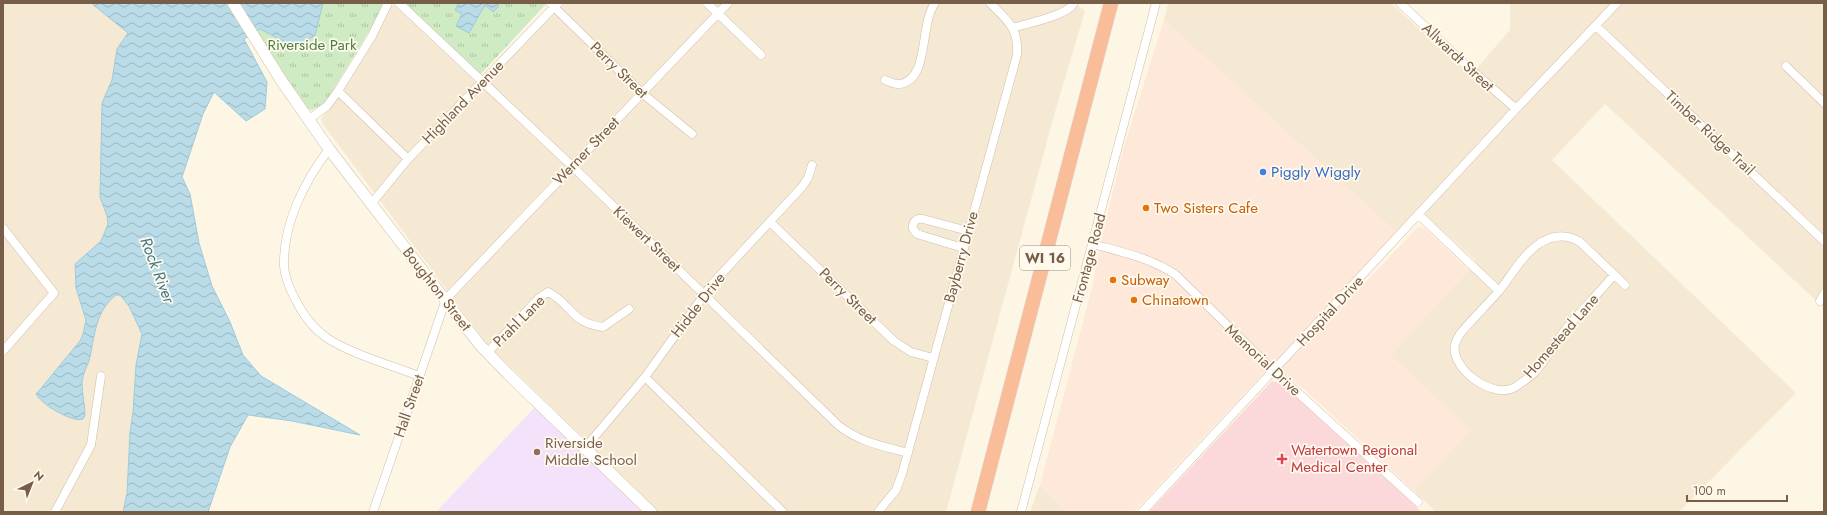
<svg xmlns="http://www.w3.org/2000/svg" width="1827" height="515" viewBox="0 0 1827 515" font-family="Jost,sans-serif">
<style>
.residential{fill:#f5e9d4}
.commercial{fill:#fee8d9}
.education{fill:#f3e2f9}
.medical{fill:#fbd8d9}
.grass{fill:url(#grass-tufts)}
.water{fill:url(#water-waves);stroke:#9fcbda}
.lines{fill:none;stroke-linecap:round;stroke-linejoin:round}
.street-casing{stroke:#cfbfab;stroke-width:9}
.secondary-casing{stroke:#d2c0a8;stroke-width:12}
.highway-casing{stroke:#dcd5d0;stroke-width:15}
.street{stroke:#fff;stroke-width:8}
.secondary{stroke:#fff;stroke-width:11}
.highway{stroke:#f9bd9a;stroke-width:14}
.shop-dot{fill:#3f7fe0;stroke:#fffaed;stroke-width:1.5}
.food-dot{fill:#e8710a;stroke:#fffaed;stroke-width:1.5}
.education-dot{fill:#8d6e63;stroke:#fffaed;stroke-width:1.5}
.health-dot{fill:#e0444e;stroke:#fffaed;stroke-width:1.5}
.labels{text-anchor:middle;stroke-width:3.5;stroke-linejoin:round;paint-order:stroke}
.shield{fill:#fffaed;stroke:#a08d7a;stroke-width:1}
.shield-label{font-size:14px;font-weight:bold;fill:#775e49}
.park-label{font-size:15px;fill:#4c7e41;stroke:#fffaed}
.street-label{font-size:15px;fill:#775e49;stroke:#fffaed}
.shop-label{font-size:15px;fill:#366cbe;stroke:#fffaed;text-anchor:start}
.food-label{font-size:15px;fill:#c56008;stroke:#fffaed;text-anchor:start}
.education-label{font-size:15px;fill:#785e54;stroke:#fffaed;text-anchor:start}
.health-label{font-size:15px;fill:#be3a42;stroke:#fffaed;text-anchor:start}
.water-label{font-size:16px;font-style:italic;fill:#42788b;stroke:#fffaed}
</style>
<defs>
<pattern id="grass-tufts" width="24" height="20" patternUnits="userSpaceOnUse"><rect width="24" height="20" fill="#cfebc3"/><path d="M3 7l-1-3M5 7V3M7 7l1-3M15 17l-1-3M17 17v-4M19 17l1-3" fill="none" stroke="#adc2a0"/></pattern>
<pattern id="water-waves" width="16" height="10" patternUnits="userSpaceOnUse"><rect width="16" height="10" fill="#b9dce8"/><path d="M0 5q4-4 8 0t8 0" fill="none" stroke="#9bb6be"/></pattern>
</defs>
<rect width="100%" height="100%" fill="#fdf6e5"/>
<path class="residential" d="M 3,3 L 91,3 L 128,33 L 117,49 L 112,80 L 102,103 L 102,204 L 107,216 L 108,224 L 101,241 L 75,264 L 76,288 L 86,320 L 83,334 L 80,341 L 37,391 L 37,397 L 85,415 L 82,383 L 84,372 L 90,358 L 98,318 L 104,308 L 112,298 L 116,295 L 120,295 L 129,306 L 142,334 L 136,365 L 133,412 L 130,432 L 127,493 L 123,512 L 3,512 Z
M 561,3 L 1074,3 L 1085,11 L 1055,112 L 946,512 L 659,512 L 488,345 L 322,123 L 321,119 L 353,73 L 391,5 L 394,5 L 401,11 L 482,88 Z
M 1168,3 L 1391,3 L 1470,76 L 1510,30 L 1510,3 L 1824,3 L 1824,308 L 1605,104 L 1552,160 L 1796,393 L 1679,512 L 1436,512 L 1414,491 L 1470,430 L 1390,355 L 1476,261 L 1419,209 L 1397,233 L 1164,20 Z
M 1040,485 L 1067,512 L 1030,512 Z"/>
<path class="commercial" d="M 1164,20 L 1397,233 L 1351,282 L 1359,289 L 1418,227 L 1424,228 L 1468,269 L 1390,355 L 1471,430 L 1414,491 L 1305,390 L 1272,364 L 1134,512 L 1067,512 L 1040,485 L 1092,288 L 1106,220 L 1123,150 Z"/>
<path class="education" d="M 535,407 L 643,512 L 436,512 Z"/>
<path class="medical" d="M 1272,381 L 1276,382 L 1288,389 L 1307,405 L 1422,512 L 1149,512 Z"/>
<path class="grass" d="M 236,3 L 384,3 L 382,10 L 328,98 L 323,104 L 312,110 L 304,108 Z
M 400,3 L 547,3 L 478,77 Z"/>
<path class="water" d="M 91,3 L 323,3 L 315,35 L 297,48 L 260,29 L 244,39 L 267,82 L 265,109 L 246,121 L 214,92 L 203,114 L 182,177 L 190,194 L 199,243 L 212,286 L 230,322 L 243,355 L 261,376 L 360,435 L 292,421 L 248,415 L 230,447 L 208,512 L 123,512 L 127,493 L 130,432 L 133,412 L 136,365 L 142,334 L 129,306 L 120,295 L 116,295 C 96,311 95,333 90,357 C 88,366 82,374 82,384 C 82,394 85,404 85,415 L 83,419 C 72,423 41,404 36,394 L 80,341 L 83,334 L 86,320 L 76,288 L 75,264 L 101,241 L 108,224 L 107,216 L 100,197 L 102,103 L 112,80 L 117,49 L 128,33 Z
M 459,3 L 496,3 L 499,6 L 493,12 L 485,5 L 469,33 L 456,26 L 462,14 L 455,10 Z"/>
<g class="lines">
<g class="street-casing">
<path id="street" d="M 399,3 L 571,165 L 838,425 C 859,442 883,446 908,453
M 550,3 L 642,93 L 692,134
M 707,3 L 761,55
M 1400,3 L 1466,65 L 1516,109
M 1596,26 L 1824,241
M 1013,28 C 1028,23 1067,16 1074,3
M 1786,66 L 1824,103
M 885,80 C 890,82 896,85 900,84 C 930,79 919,25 935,3
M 338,91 L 408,159
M 308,120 L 327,106 L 338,91 L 372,36 L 388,3
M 329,149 C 304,182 283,224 284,266 C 285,280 292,294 299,306 C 306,319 314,329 327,338 C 349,353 393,366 419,376
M 371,204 L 408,159 L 558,3
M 1419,215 L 1499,291
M 770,222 L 894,341 L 911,352 L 933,358
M 3,228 L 54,293 L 3,351
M 1093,244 C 1121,252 1151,258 1176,275 L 1274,371 L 1418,502
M 963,248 L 917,234 L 913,229 C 912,222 916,218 923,219 L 968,231
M 1614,275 C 1598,294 1580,312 1564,331 C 1554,345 1545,361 1534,373 C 1529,378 1522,382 1517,386 C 1494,402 1450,368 1455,345 C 1456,341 1458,337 1460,334 C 1472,319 1486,306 1499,291 C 1511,276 1523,254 1540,243 C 1553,235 1567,234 1580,242 L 1625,285
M 1820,301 L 1824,294
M 487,353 L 539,298 L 548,292 C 572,304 570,323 603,327 L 629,309
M 645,377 L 783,512
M 585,448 L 645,377 L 712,284 L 802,187 L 808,178 L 812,165
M 55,512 L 91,445 L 101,376
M 373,512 L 446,299 L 728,3
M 878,512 L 896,490 L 902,474 L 1017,55 C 1019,28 1007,20 990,3
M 1021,512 L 1156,3
M 1142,512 L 1516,109 L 1617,3"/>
</g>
<g class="secondary-casing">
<path id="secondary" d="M 233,3 L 281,80 L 329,149 L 480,345 L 508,374 L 651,512"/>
</g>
<g class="highway-casing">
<path id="highway" d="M 978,512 L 1111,3"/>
</g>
<use href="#street" class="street"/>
<use href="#secondary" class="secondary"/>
<use href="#highway" class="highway"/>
</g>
<circle class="shop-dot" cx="1263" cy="172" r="4"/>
<g class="food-dot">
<circle cx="1146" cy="208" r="4"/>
<circle cx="1113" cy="280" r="4"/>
<circle cx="1134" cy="300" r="4"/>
</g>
<circle class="education-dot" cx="537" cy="452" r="4"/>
<path class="health-dot" d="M1280 453h4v4h4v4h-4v4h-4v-4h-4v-4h4z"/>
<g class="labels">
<rect class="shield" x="1020" y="246" width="50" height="24" rx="3"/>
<g class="shield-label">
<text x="1045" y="263">WI 16</text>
</g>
<g class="park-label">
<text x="312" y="50">Riverside Park</text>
</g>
<g class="street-label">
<text transform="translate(1458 57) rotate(43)" y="5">Allwardt Street</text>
<text transform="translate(619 70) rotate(44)" y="5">Perry Street</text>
<text transform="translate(463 102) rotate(-46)" y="5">Highland Avenue</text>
<text transform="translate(1710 133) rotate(43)" y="5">Timber Ridge Trail</text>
<text transform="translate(586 151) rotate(-46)" y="5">Werner Street</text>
<text transform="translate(647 239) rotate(44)" y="5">Kiewert Street</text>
<text transform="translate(961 257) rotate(-75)" y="5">Bayberry Drive</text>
<text transform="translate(1089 258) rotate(-75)" y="5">Frontage Road</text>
<text transform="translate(437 289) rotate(52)" y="5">Boughton Street</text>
<text transform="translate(848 296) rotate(44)" y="5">Perry Street</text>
<text transform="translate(698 305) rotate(-52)" y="5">Hidde Drive</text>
<text transform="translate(1330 311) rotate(-47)" y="5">Hospital Drive</text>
<text transform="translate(519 321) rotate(-45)" y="5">Prahl Lane</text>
<text transform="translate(1561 336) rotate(-49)" y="5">Homestead Lane</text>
<text transform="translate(1263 360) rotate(43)" y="5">Memorial Drive</text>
<text transform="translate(409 406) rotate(-71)" y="5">Hall Street</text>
</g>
<g class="shop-label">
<text x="1271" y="177">Piggly Wiggly</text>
</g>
<g class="food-label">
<text x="1154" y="213">Two Sisters Cafe</text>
<text x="1121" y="285">Subway</text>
<text x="1142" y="305">Chinatown</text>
</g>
<g class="education-label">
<text x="545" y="448">Riverside<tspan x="545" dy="17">Middle School</tspan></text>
</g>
<g class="health-label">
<text x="1291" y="455">Watertown Regional<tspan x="1291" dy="17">Medical Center</tspan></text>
</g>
<g class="water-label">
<text transform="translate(158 270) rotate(69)" y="6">Rock River</text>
</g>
</g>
<rect width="1827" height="515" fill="none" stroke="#775e49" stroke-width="8"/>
<g transform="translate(32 483) rotate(43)" stroke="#fffaed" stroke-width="3" paint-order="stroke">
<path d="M0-3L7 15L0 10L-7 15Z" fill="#775e49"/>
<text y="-6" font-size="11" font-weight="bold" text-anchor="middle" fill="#775e49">N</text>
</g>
<path d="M1687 495v6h100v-6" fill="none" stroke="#775e49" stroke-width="2"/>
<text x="1693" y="495" font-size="12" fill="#775e49" stroke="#fffaed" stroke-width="3" paint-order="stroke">100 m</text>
</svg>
